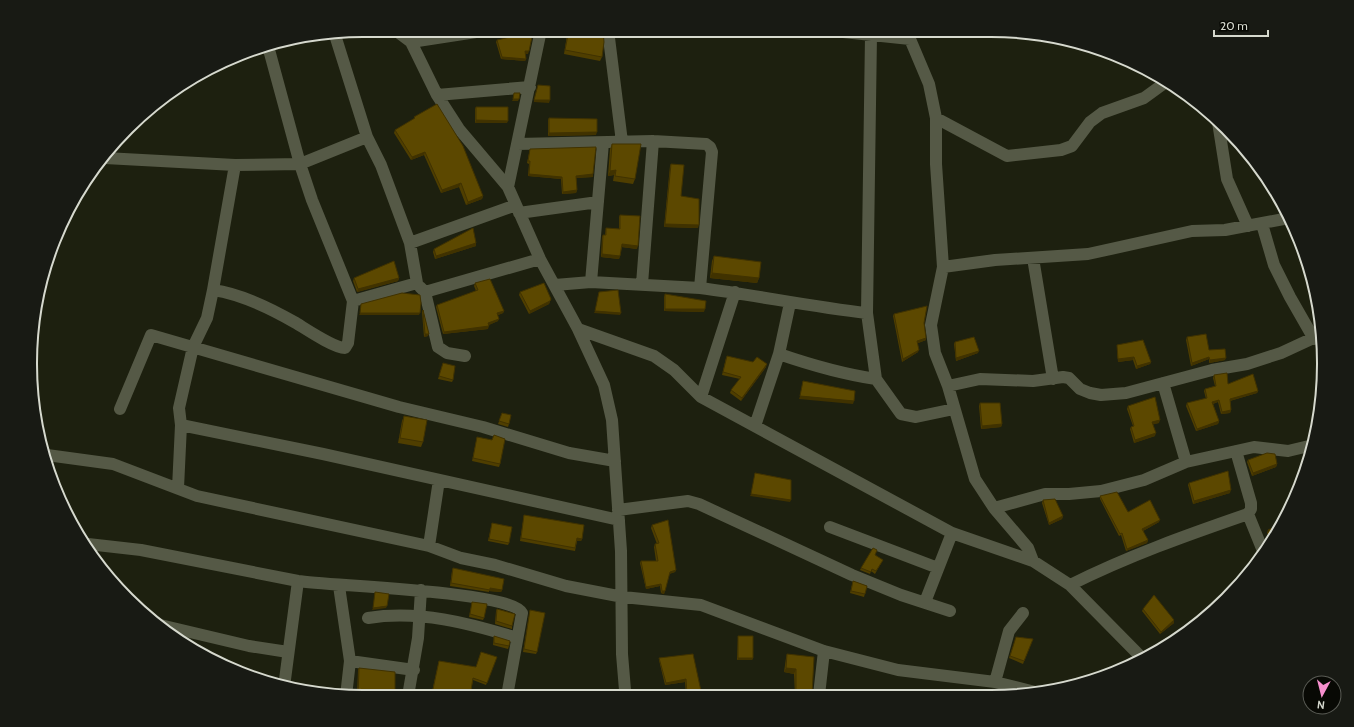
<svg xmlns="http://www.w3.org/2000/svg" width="1354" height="727" viewBox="0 0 1354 727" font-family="Cabin,sans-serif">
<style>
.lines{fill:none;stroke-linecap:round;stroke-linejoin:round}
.street{stroke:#555946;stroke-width:12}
.wall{fill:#4f3e00}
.shaded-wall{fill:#403200}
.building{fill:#5c4800;stroke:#403200}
.rim{fill:none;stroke:#d6d9ce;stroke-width:2}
</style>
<rect width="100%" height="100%" fill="#1d200f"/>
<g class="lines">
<path class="street" d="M 395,30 L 411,42 L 437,95 L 459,129 L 508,187 L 540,259 L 578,329 L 604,385 L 612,420 L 621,551 L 622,654 L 625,690 L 628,695
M 608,30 L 622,142
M 824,30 L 910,39 L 929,84 L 936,118 L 936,164 L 943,267 L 931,325 L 935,353 L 948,386 L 975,479 L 994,508 L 1028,548 L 1033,561
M 335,35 L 367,137
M 871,35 L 867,313 L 876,379 L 901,414 L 916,417 L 954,409
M 411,42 L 489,30
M 268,46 L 300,164 L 312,200 L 353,301
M 437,95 L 530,87
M 936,118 L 1007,156 L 1061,150 L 1072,146 L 1090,122 L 1102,113 L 1144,98 L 1166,82
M 1218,122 L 1227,179 L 1248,226
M 517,144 L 653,141 L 706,144 L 710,147 L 712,152 L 700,288 L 591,282 L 555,285
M 105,158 L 235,165 L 300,164 L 367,137 L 381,165 L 410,243 L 417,283 L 353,301 L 348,343 L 345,348 C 334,348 306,329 296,323 C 270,308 242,294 213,290 L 207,318 L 193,347 L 179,408 L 181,425 L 178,488
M 508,187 L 541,30
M 519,213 L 598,202
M 1262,224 L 1274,265 L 1290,297 L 1314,339
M 410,243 L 516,205
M 1033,258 L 1053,379
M 943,267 L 995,260 L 1088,254 L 1192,231 L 1225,230 L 1289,218
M 591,282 L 603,143
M 642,284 L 653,141
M 420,287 L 425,292 L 438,347 L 447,353 L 465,356
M 700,288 C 756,295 811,307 867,313
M 213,290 L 235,165
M 425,292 L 540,259
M 578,329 L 654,356 L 674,370 L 701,397 L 952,533 L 1033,561 L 1070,585 L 1142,658
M 779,354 C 811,365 842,374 876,379
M 1163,383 L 1186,462
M 948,386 L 980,379 L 1033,381 L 1063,377 L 1069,378 L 1080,389 L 1090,393 L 1101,395 L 1126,393 L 1212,370 L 1247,364 L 1281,353 L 1322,334
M 701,397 L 735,292
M 120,409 L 151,335 L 399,407 L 483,427 L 569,453 L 615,461
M 181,425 L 323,454 L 619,520
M 755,426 L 779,354 L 790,303
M 47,455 L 113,464 L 197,496 L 429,546 L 461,558 L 495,565 L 566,586 L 623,597 L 701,605 L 824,651 L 898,670 L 995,682 L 1039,693
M 994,508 L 1045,494 L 1069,494 L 1101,491 L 1144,480 L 1186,462 L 1236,451 L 1254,447 L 1288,451 L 1313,445
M 618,510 L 688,501 L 699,504 L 852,575 L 901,595 L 950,611
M 1248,514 L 1263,551
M 830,527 L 938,568
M 88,544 L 141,550 L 298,581 C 329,586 512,591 522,613 L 507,696
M 429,546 L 439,480
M 1070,585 C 1128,556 1187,535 1248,514 L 1251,509 L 1251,503 L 1236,451
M 339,586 L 350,661 L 346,696
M 925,602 L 952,533
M 368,618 C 419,610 469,623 517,638
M 156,624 L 249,646 L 288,652
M 350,661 L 414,670
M 995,682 L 1009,631 L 1023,613
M 284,687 L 298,581
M 819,695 L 824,651
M 408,696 L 418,638 L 421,590"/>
</g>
<path class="wall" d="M 567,30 L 603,30 L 602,57 L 600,61 L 564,54 L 567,35 Z
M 497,40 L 528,54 L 526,54 L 526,59 L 525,61 L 501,59 L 496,42 Z
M 476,107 L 507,123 L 475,123 L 475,109 Z
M 414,117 L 483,196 L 482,199 L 466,205 L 459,187 L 441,193 L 424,155 L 411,160 L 394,133 L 395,130 L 414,119 Z
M 549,118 L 596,135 L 548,136 L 548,120 Z
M 612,144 L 635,179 L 633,184 L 613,181 L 614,175 L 608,176 L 610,149 Z
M 530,149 L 593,177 L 576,178 L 577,190 L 576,193 L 562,194 L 561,179 L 528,176 L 529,164 L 527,163 Z
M 671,164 L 681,196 L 698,228 L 664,227 L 670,166 Z
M 620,215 L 637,249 L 622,247 L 619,259 L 601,257 L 602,237 L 603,235 L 605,235 L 606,228 L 619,229 L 619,217 Z
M 476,243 L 476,246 L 435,259 L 433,252 L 434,249 Z
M 714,256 L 759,278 L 757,283 L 710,278 L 712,261 Z
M 354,278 L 399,278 L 398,281 L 357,292 L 353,281 Z
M 475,283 L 504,311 L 503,313 L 498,315 L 498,321 L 488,325 L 488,329 L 443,334 L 436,307 L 437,305 L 476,291 L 474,286 Z
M 520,292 L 551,299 L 549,304 L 529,314 L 519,295 Z
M 665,294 L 704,312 L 664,311 L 664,297 Z
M 423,310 L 428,336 L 424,337 L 422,312 Z
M 894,314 L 924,323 L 926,338 L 926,340 L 918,343 L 918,352 L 902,362 L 893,316 Z
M 1187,337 L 1209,350 L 1225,360 L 1209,363 L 1209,359 L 1191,366 L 1186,340 Z
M 955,342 L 978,353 L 956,361 L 954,344 Z
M 1117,345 L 1151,362 L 1150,364 L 1136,369 L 1133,360 L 1118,362 L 1117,348 Z
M 726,358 L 766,367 L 741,401 L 730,393 L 731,390 L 740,379 L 722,375 Z
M 442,366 L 453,380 L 452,382 L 438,379 Z
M 1214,375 L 1228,384 L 1258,391 L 1257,393 L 1230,401 L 1231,410 L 1230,413 L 1221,414 L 1218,402 L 1213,404 L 1219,421 L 1218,424 L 1196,431 L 1186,406 L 1187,403 L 1206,399 L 1204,391 L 1205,389 L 1215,386 L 1213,378 Z
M 980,403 L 1002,424 L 1001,427 L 981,429 L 979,406 Z
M 1128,406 L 1159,423 L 1153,424 L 1155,436 L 1134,443 L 1130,429 L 1131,427 L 1133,426 L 1127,409 Z
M 502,413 L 509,424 L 508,427 L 498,424 Z
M 404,416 L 423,442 L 421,447 L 398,443 L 402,421 Z
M 477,437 L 500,464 L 499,467 L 472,461 Z
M 1248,460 L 1277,464 L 1276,467 L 1252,476 L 1247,462 Z
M 1189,483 L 1230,493 L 1193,504 L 1188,485 Z
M 1100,496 L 1128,512 L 1159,522 L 1143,531 L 1148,540 L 1147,543 L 1126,551 L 1121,535 L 1119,536 L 1100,499 Z
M 1043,500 L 1063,516 L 1062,519 L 1049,525 L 1042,503 Z
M 524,515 L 582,539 L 581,541 L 577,541 L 575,551 L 520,541 Z
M 492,523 L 509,543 L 508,545 L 488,541 Z
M 1281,524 L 1271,540 L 1267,533 L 1268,530 Z
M 652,525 L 676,570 L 675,572 L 669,574 L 664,594 L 661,593 L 660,586 L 646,589 L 640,563 L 641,561 L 656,561 L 654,547 L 655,544 L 657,544 L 651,528 Z
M 875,555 L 883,560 L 875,574 L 871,571 L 870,574 L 860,570 L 861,568 Z
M 453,568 L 502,590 L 501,592 L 489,591 L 489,592 L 450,586 L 452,571 Z
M 853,581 L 867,586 L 864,597 L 850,593 Z
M 472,602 L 484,618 L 483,620 L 469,617 Z
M 497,609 L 512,626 L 512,629 L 495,624 L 496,611 Z
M 1143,609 L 1174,623 L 1160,634 L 1142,611 Z
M 530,610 L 537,652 L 536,654 L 523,652 Z
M 494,636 L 509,646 L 508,649 L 493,645 Z
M 738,636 L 753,658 L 752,660 L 737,660 L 738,639 Z
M 1016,637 L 1033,639 L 1023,664 L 1009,658 Z
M 787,654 L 812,695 L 795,695 L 794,674 L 784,672 L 786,658 Z
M 497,657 L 486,685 L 473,680 L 470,696 L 431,696 L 439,661 L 476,667 Z
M 659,658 L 701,691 L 704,695 L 686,695 L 685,682 L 665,685 L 659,660 Z
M 359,668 L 395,696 L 357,696 L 358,670 Z"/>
<path class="shaded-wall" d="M 525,51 L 529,51 L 528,54 L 524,54 Z
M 502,57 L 526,59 L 525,61 L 501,59 Z
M 513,99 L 519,99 L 518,101 L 512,101 Z
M 534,100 L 550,100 L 549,103 L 534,102 Z
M 476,120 L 508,121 L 507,123 L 475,123 Z
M 597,132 L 596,135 L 548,136 L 549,133 Z
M 425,152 L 424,155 L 411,160 L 412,157 Z
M 616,170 L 614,175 L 608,176 L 610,171 Z
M 529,174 L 562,177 L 561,179 L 528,176 Z
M 593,174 L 593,177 L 575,178 L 576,176 Z
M 461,183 L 459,187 L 441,193 L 442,190 Z
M 577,190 L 576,193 L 562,194 L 563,192 Z
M 483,196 L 482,199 L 466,205 L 468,202 Z
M 665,224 L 699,225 L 698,228 L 664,227 Z
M 476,243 L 476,246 L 435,259 L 436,256 Z
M 622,244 L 638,246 L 637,249 L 621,247 Z
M 602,254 L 620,256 L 619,259 L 601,257 Z
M 712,273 L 759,278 L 757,283 L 710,278 Z
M 399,278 L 398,281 L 357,292 L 358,289 Z
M 550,301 L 549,304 L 529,314 L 530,311 Z
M 665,309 L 705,309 L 704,312 L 664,311 Z
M 504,311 L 503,313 L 496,316 L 497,313 Z
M 595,311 L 621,313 L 620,315 L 594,313 Z
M 360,313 L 420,313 L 419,315 L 359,315 Z
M 499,319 L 498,321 L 487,326 L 488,323 Z
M 489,326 L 488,329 L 443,334 L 444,332 Z
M 425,334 L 429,334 L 428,336 L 424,337 Z
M 926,338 L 926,340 L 916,344 L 917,341 Z
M 919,350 L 918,352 L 902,362 L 903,359 Z
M 979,351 L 978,353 L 956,361 L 956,358 Z
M 1134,357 L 1133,360 L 1118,362 L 1118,359 Z
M 1209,357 L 1209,359 L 1191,366 L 1192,363 Z
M 1226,358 L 1225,360 L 1209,363 L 1210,360 Z
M 1151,362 L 1150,364 L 1136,369 L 1137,366 Z
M 767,364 L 766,367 L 741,401 L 742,398 Z
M 1258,391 L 1257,393 L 1229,401 L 1230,399 Z
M 800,396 L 854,401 L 853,404 L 799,399 Z
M 1219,400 L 1218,402 L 1211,404 L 1212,402 Z
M 1231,410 L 1230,413 L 1221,414 L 1222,412 Z
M 1160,420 L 1159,423 L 1151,425 L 1152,422 Z
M 1219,421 L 1218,424 L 1196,431 L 1197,429 Z
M 1002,424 L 1001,427 L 981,429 L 982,426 Z
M 1156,433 L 1155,436 L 1134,443 L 1135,440 Z
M 1277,464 L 1276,467 L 1252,476 L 1253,473 Z
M 1231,490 L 1230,493 L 1193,504 L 1194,501 Z
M 751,494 L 791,500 L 790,502 L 750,496 Z
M 1063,516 L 1062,519 L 1049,525 L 1049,523 Z
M 1160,520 L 1159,522 L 1141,532 L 1142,529 Z
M 577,538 L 582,539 L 581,541 L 576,541 Z
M 1148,540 L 1147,543 L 1126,551 L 1127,549 Z
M 676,570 L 675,572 L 669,574 L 670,572 Z
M 661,584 L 660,586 L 646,589 L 646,587 Z
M 490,588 L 502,590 L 501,592 L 489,591 Z
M 662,591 L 665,591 L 664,594 L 661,593 Z
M 387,606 L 386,608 L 372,610 L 373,608 Z
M 1174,620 L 1174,623 L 1160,634 L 1161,632 Z
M 738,658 L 753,658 L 752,660 L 737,660 Z
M 786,668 L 796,669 L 794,674 L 784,672 Z
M 686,679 L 685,682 L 665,685 L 666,683 Z"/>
<path class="building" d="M 569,30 L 603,30 L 604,42 L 602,57 L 565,50 Z
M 523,34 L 524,37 L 532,37 L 529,51 L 525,51 L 526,59 L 502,57 L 497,40 Z
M 538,85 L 550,86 L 550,100 L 534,100 Z
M 514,93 L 520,93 L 519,99 L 513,99 Z
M 437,104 L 463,146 L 483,196 L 468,202 L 461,183 L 442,190 L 425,152 L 412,157 L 395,130 L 415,118 L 414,117 Z
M 476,107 L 508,107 L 508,121 L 476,120 Z
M 549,118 L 597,119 L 597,132 L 549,133 Z
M 612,144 L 641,144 L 635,179 L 615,176 L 616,170 L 610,171 Z
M 596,147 L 593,174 L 576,176 L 577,190 L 563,192 L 562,177 L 529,174 L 530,161 L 528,161 L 530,149 Z
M 671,164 L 684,165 L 681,196 L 699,199 L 699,225 L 665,224 Z
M 620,215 L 640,216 L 638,246 L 622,244 L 620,256 L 602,254 L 603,235 L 606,235 L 606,228 L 620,229 Z
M 473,228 L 476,243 L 436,256 L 434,249 Z
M 714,256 L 761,262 L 759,278 L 712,273 Z
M 394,261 L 399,278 L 358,289 L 354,278 Z
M 490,279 L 504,311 L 497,313 L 499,319 L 488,323 L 489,326 L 444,332 L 437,305 L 478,290 L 475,283 Z
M 544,283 L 551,299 L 550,301 L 530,311 L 520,292 Z
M 618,290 L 621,313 L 595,311 L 599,292 Z
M 402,293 L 420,295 L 421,303 L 420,313 L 360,313 L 361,304 Z
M 665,294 L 706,301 L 705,309 L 665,309 Z
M 927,306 L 924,323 L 926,338 L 917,341 L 919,350 L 903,359 L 894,314 Z
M 423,310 L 429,334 L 425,334 Z
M 1206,334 L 1209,350 L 1225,349 L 1226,358 L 1210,360 L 1209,357 L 1192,363 L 1187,337 Z
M 974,337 L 979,351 L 956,358 L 955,342 Z
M 1143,340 L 1151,362 L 1137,366 L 1134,357 L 1118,359 L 1117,345 Z
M 727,356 L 753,362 L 757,357 L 767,364 L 742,398 L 731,390 L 741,377 L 723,372 Z
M 443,363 L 455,366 L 453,380 L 439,376 Z
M 1227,373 L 1228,384 L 1253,374 L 1258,391 L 1230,399 L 1231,410 L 1222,412 L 1219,400 L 1212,402 L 1219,421 L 1197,429 L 1187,403 L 1207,398 L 1205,389 L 1216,386 L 1214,375 Z
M 803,381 L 855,391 L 854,401 L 800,396 Z
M 1155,397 L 1160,420 L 1152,422 L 1156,433 L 1135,440 L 1131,427 L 1134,426 L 1128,406 Z
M 980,403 L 1000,403 L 1002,424 L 982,426 Z
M 502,413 L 511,415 L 509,424 L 499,421 Z
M 404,416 L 427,420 L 423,442 L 400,438 Z
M 494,435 L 505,439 L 500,464 L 473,458 L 477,437 L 492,440 Z
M 1267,453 L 1275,454 L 1277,464 L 1253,473 L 1248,460 Z
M 1228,471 L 1231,490 L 1194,501 L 1189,483 Z
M 755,473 L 791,480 L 791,500 L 751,494 Z
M 1117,492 L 1128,512 L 1150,500 L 1160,520 L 1142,529 L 1148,540 L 1127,549 L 1122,533 L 1120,534 L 1100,496 Z
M 1055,499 L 1063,516 L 1049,523 L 1043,500 Z
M 524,515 L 584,525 L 582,539 L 577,538 L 575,548 L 521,538 Z
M 668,520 L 676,570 L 670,572 L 665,591 L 662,591 L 661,584 L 646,587 L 641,561 L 658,561 L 655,544 L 659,543 L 652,525 Z
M 492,523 L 512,527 L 509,543 L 489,539 Z
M 1281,524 L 1272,538 L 1268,530 Z
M 873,548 L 877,550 L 875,555 L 883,560 L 876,571 L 872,569 L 871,572 L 861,568 Z
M 453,568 L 504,579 L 502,590 L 490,588 L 490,590 L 451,583 Z
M 853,581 L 867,586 L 865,594 L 851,591 Z
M 375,592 L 389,594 L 387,606 L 373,608 Z
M 1154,595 L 1174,620 L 1161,632 L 1143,609 Z
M 472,602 L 487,604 L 484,618 L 470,614 Z
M 497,609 L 515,614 L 512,626 L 496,621 Z
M 530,610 L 545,613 L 537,652 L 524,649 Z
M 494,636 L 510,641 L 509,646 L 494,643 Z
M 738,636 L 753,636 L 753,658 L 738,658 Z
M 1016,637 L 1033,639 L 1024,661 L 1010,656 Z
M 481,652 L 497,657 L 487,683 L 473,678 L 470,696 L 436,696 L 436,694 L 432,694 L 439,661 L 476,667 Z
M 693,654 L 701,691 L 703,691 L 704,695 L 687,695 L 686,679 L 666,683 L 659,658 Z
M 787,654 L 814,657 L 812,695 L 796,695 L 796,669 L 786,668 Z
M 359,668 L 395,672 L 395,696 L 358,696 Z"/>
<path d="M0 0H1354V727H0ZM363 37H991A326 326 0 0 1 1317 363V364A326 326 0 0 1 991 690H363A326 326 0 0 1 37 364V363A326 326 0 0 1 363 37Z" fill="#181a14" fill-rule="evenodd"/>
<path class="rim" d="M363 37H991A326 326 0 0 1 1317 363V364A326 326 0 0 1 991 690H363A326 326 0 0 1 37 364V363A326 326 0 0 1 363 37Z"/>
<g transform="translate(1322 695) rotate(187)"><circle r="19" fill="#080904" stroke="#5a5c55"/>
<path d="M0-3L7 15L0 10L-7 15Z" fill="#f790ce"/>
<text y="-6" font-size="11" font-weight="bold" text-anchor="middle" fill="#d6d9ce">N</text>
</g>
<path d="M1214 30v6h54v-6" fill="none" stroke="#d6d9ce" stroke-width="2"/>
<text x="1220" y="30" font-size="12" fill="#d6d9ce" stroke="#080904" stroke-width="3" paint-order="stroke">20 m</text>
</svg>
